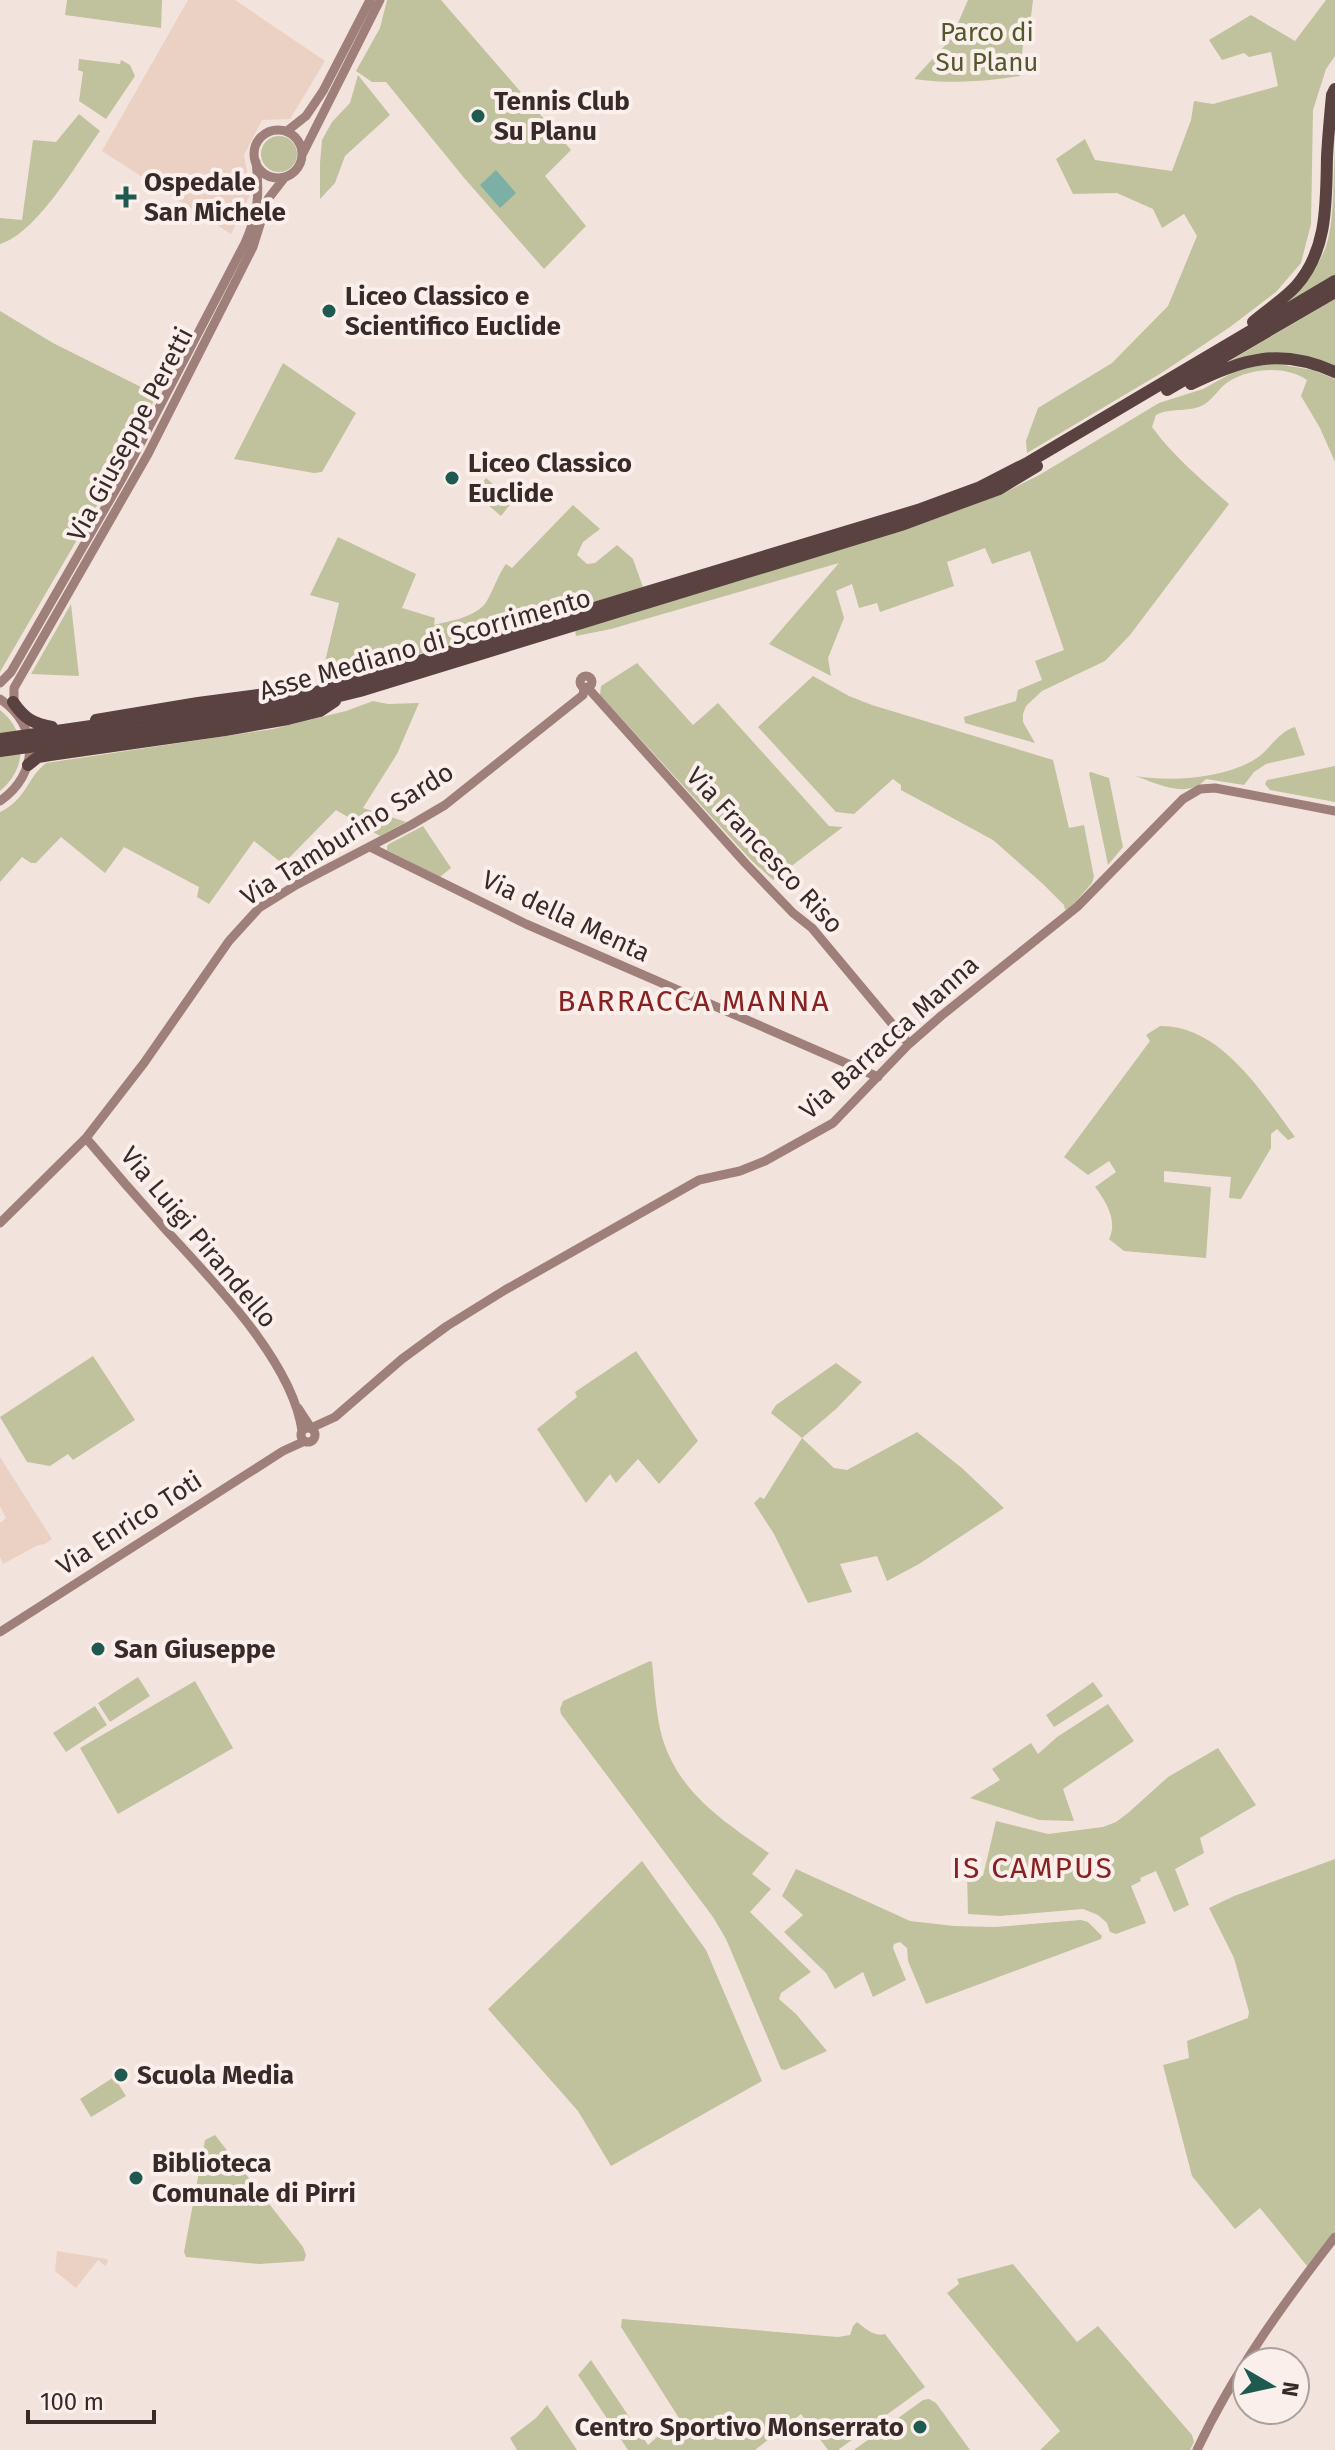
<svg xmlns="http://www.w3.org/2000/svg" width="1335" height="2450" viewBox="0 0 1335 2450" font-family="'Fira Sans',sans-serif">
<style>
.green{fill:#bfc29d}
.plaza{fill:#ebd0c4}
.water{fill:#7cb0a6}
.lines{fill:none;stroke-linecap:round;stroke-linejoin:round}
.secondary{stroke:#9f7f7a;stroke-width:9}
.highway{stroke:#594240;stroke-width:12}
.highway-bridge{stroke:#594240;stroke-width:12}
.poi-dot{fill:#1e5a50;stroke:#faefea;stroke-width:3}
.labels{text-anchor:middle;stroke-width:8;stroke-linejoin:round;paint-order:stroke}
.park-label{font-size:26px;fill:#52572c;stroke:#faefea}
.poi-label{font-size:26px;font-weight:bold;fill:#382a29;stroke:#faefea;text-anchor:start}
.street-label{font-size:26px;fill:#382a29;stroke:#faefea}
.quarter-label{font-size:30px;letter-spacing:2px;fill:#882121;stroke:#faefea}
</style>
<rect width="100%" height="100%" fill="#f3e3dd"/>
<path class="green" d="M 67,0 L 162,0 L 161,28 L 65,15 Z
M 387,0 L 441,0 L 571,150 L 545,176 L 586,226 L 544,269 L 465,179 L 386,82 L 372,82 L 356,71 L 380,28 Z
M 968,0 L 1033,0 L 1028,42 L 1023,44 L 1020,76 C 985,82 950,84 914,79 L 951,39 Z
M 1326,0 L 1335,0 L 1335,56 L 1326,69 L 1313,110 L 1311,224 L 1301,263 L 1276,292 L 1230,327 L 1163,372 L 1027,453 L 1026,441 L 1038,408 L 1112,363 L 1168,306 L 1197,236 L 1184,214 L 1162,228 L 1153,209 L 1117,193 L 1073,194 L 1056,159 L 1085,139 L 1095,160 L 1172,171 L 1191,120 L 1194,101 L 1213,104 L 1278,86 L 1271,52 L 1249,57 L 1244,53 L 1222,60 L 1209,40 L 1251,15 L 1295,41 Z
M 79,59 L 120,64 L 121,60 L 130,65 L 135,76 L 106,119 L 79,101 L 83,72 L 78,70 Z
M 358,75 L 390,115 L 345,156 L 335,183 L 320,199 L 320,163 L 322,140 L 332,122 L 350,103 Z
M 79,114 L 100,131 C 77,163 37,233 0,244 L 0,218 L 22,220 L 33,140 L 56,142 Z
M261 154a18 18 0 1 1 36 0a18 18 0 1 1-36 0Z
M 1335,147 L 1335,275 L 1284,305 C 1300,288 1316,271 1325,249 C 1335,224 1333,175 1335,147 Z
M 1335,299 L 1335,367 C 1288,351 1276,350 1228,362 Z
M 0,311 L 53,343 L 157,395 L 113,478 L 0,672 Z
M 283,363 L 356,413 L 322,472 L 314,473 L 234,459 Z
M 1278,364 L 1313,370 L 1335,379 L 1335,462 L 1320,428 L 1301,396 L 1307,380 C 1285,365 1250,368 1228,382 C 1219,388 1213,399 1205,404 C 1190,413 1171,407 1156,415 L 1152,427 C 1173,456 1202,480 1229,504 L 1130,635 L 1105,661 L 1042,691 L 1026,706 L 1023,714 L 1023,722 L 1035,743 L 965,723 L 964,717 L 1016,701 L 1018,690 L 1042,680 L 1035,661 L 1064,650 L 1030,551 L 992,564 L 985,548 L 947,562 L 954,586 L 880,612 L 877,603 L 859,608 L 852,584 L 836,591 L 844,618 L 828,658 L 831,676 L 769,644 L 839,563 L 611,629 L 576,636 L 575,629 L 931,520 L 1000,495 L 1041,474 L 1159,403 L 1203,389 L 1239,369 L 1256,365 Z
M 486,478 L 513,501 L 501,516 L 474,493 Z
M 573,505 L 600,529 L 583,542 L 577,555 L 587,564 L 595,563 L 617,545 L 633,559 L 643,587 L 389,663 L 323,670 L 339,603 L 310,595 L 338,537 L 416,574 L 402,608 L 435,618 L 434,625 C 449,621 472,618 484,605 C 491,597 497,576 506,564 L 512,568 Z
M 71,604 L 79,676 L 31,674 Z
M 637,663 L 693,725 L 718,703 L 829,826 L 843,827 L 773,880 L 751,860 L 600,695 L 601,686 Z
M 813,676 L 849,696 L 872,705 L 1053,760 L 1069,828 L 1084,825 L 1094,877 L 1092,883 L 1070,908 L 1065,910 L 1064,905 L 1043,884 L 993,840 L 901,790 L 901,785 L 893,779 L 854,814 L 836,812 L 758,727 Z
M 373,701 L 388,704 L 419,703 L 397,754 L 363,808 L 406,822 L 380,836 L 336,810 L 283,864 L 254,841 L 209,904 L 197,897 L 199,887 L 124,847 L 105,873 L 61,837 L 36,863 L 31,863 L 22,857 L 0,882 L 0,812 C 26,800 27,778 46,763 L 273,729 L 346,711 Z
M 0,710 C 28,732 27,769 0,791 Z
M 1295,727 L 1305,755 L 1266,764 L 1254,772 L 1244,785 L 1206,779 C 1187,800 1157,783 1135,776 C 1172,782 1224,779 1257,758 C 1270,749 1279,731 1295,727 Z
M 1335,766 L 1335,802 L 1270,790 L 1265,784 L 1267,780 Z
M 1091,772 L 1109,778 L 1123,847 L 1108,865 L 1089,773 Z
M 423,826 L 451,868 L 440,877 L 387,850 L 387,846 L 389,844 Z
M 1160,1026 C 1221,1025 1262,1093 1295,1137 L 1288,1140 L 1277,1129 L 1271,1134 L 1271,1148 L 1241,1199 L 1229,1198 L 1231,1177 L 1164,1171 L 1164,1182 L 1211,1187 L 1206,1258 L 1124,1251 L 1109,1239 C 1118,1221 1106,1201 1095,1187 L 1116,1172 L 1109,1161 L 1088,1175 L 1064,1157 L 1150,1041 L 1146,1035 Z
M 636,1351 L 698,1441 L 659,1484 L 638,1459 L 616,1483 L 610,1474 L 586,1503 L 537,1429 L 577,1397 L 575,1392 Z
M 93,1356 L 135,1420 L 73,1460 L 68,1454 L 50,1466 L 27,1462 L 0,1417 Z
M 836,1363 L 862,1382 L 836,1409 L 802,1438 L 834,1468 L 847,1470 L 917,1432 L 963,1469 L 1004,1508 L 919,1564 L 887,1581 L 877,1556 L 840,1564 L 852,1592 L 808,1603 L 774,1534 L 754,1503 L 760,1497 L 764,1499 L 802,1438 L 771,1413 L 776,1405 Z
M 650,1661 L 652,1662 C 654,1681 655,1700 658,1718 C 668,1785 717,1817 769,1853 L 752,1874 L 771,1889 L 750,1912 L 811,1972 L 781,1993 L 779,1999 L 796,2014 L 827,2051 L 785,2070 L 781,2069 L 726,1939 L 713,1917 L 561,1714 L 560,1709 L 563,1701 Z
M 138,1677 L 150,1696 L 110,1722 L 98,1703 Z
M 195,1681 L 233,1748 L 118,1814 L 80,1748 Z
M 1093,1682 L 1103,1696 L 1054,1727 L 1046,1715 Z
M 1108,1704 L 1134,1741 L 1063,1789 L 1074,1821 L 1039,1820 L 970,1798 L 1000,1780 L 992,1769 L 1031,1743 L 1038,1754 L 1057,1737 Z
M 95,1706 L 107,1725 L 66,1752 L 53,1733 Z
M 1218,1748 L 1256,1805 L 1200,1838 L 1204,1853 L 1175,1869 L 1189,1905 L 1174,1912 L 1156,1871 L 1140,1878 L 1141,1881 L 1131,1886 L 1146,1923 L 1116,1934 L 1110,1932 L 1107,1923 L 1098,1915 L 1083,1909 L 1000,1916 L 968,1914 L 967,1873 L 983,1876 L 996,1821 L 1048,1834 L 1103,1827 L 1116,1822 L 1128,1813 L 1168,1777 Z
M 1335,1859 L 1335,2231 L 1307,2266 L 1260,2208 L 1235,2229 L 1192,2176 L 1163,2065 L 1189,2058 L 1187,2041 L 1248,2018 L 1249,2012 L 1234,1958 L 1209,1908 L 1234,1896 Z
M 642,1861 L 706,1950 L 762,2081 L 611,2166 L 578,2111 L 488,2009 Z
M 796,1869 L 910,1921 L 954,1926 L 995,1927 L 1081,1920 L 1088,1922 L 1102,1936 L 1101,1939 L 926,2004 L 908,1961 L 907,1948 L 900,1942 L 894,1944 L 893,1948 L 906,1980 L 873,1997 L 863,1972 L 835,1989 L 826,1973 L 784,1932 L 803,1915 L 782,1896 Z
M 114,2077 L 126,2096 L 91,2117 L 80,2099 Z
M 215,2135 L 303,2247 L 306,2255 L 304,2261 L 259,2264 L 186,2257 L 184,2252 L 205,2140 Z
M 1013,2264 L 1077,2342 L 1098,2326 L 1192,2435 L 1194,2442 L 1190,2450 L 1040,2450 L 1060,2431 L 947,2293 L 959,2284 L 957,2279 Z
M 622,2319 L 838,2337 L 850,2335 L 853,2326 L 857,2322 C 866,2329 874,2337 885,2334 L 925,2387 L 838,2450 L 828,2450 L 801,2414 L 755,2450 L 628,2450 L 578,2375 L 591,2360 L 648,2445 L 679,2418 L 621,2327 Z
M 929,2399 L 936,2403 L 970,2450 L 854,2450 L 923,2400 Z
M 547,2405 L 577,2450 L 517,2450 L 510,2438 L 536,2418 Z"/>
<path class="plaza" d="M 188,0 L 235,0 L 325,61 L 290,119 L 262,120 L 244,155 L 251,193 L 231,234 L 102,151 Z
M 0,1457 L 52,1539 L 45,1544 L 38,1545 L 3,1564 L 0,1557 L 0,1523 L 6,1518 L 0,1506 Z
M 57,2251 L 107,2259 L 108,2262 L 105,2266 L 98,2260 L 76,2288 L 55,2271 Z"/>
<path class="water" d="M 496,170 L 516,193 L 500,208 L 480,185 Z"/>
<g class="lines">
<path class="secondary" d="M254 154a24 24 0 1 1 48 0a24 24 0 1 1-48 0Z
M 287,131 L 306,116 L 323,91 L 370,0
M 302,155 L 380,0
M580 682a6 6 0 1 1 12 0a6 6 0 1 1-12 0Z
M 0,683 L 11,672 L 123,477 L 245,243 C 258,214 260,194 256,162
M 587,687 L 746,864 L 793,913 L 812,928 L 909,1044
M 0,699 C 40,726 39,774 0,801
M 14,708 L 14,688 L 148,454 L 253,247 L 268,199 L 285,177
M 370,847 L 526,924 L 878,1077
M 86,1138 C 112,1169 139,1200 166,1230 C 212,1280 293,1362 302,1431
M 0,1223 L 86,1138 L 144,1063 L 229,941 L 259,908 L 296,885 L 411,825 L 445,805 L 583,695 L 584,687
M 298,1408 L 311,1428 L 335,1417 L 402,1359 L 447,1326 L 505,1290 L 699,1180 L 740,1171 L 765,1161 L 833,1123 L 909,1044 L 941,1016 L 1077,907 L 1183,799 L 1200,789 L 1215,788 L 1335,811
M301 1435a7 7 0 1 1 14 0a7 7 0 1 1-14 0Z
M 0,1632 L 283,1451 L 305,1441
M 1197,2450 C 1233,2373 1283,2304 1335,2237"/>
<path class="highway" d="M 1253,322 C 1267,310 1284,299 1296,286 C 1328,250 1326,202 1327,157 C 1328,137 1330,116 1332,95 L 1335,89
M 1191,384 C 1244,359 1279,347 1335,372
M 1167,390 L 1335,292
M 13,702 C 24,718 33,724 52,727
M 140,719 L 265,703 L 310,694 L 921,509 L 978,488 L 1029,462 L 1335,281
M 96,720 L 198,703 L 287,691
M 142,731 L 262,715 L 360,691 L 901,525 L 999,489 L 1037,466
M 28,765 L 38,757 L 50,755 L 225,730 L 288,719 L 320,711 L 335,701"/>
<path class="highway-bridge" d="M 0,739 L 140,719
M 0,751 L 142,731"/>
</g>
<g class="poi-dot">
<circle cx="478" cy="116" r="8"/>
<path d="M122 185h8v8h8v8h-8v8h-8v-8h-8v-8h8z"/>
<circle cx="329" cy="311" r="8"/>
<circle cx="452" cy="478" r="8"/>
<circle cx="98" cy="1649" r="8"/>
<circle cx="121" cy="2075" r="8"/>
<circle cx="136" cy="2178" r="8"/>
<circle cx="920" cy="2427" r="8"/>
</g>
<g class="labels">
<g class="park-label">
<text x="987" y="41">Parco di<tspan x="987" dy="30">Su Planu</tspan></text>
</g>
<g class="poi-label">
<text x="494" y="110">Tennis Club<tspan x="494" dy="30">Su Planu</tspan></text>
<text x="144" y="191">Ospedale<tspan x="144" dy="30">San Michele</tspan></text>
<text x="345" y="305">Liceo Classico e<tspan x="345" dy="30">Scientifico Euclide</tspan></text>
<text x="468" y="472">Liceo Classico<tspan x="468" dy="30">Euclide</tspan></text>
<text x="114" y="1658">San Giuseppe</text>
<text x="137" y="2084">Scuola Media</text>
<text x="152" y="2172">Biblioteca<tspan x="152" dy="30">Comunale di Pirri</tspan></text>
<text x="904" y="2436" text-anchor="end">Centro Sportivo Monserrato</text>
</g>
<g class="street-label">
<text transform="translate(130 434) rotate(-62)" y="9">Via Giuseppe Peretti</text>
<text transform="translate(425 644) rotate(-16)" y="9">Asse Mediano di Scorrimento</text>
<text transform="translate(347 834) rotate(-32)" y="9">Via Tamburino Sardo</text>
<text transform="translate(765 850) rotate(47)" y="9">Via Francesco Riso</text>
<text transform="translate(566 916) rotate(25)" y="9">Via della Menta</text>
<text transform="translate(889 1037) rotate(-42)" y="9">Via Barracca Manna</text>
<text transform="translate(199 1237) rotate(50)" y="9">Via Luigi Pirandello</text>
<text transform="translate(129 1523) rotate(-33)" y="9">Via Enrico Toti</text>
</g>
<g class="quarter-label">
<text x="694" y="1011">BARRACCA MANNA</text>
<text x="1033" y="1878">IS CAMPUS</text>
</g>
</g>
<g transform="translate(1271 2386) rotate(99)"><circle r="38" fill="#faefea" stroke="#aca09d" stroke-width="2"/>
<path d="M0-6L14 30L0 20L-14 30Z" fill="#1e5a50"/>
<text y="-12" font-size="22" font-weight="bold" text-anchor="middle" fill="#382a29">N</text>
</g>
<path d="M28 2410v12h126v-12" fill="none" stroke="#382a29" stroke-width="4"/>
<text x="40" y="2410" font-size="24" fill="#382a29" stroke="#faefea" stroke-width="6" paint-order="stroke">100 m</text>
</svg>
